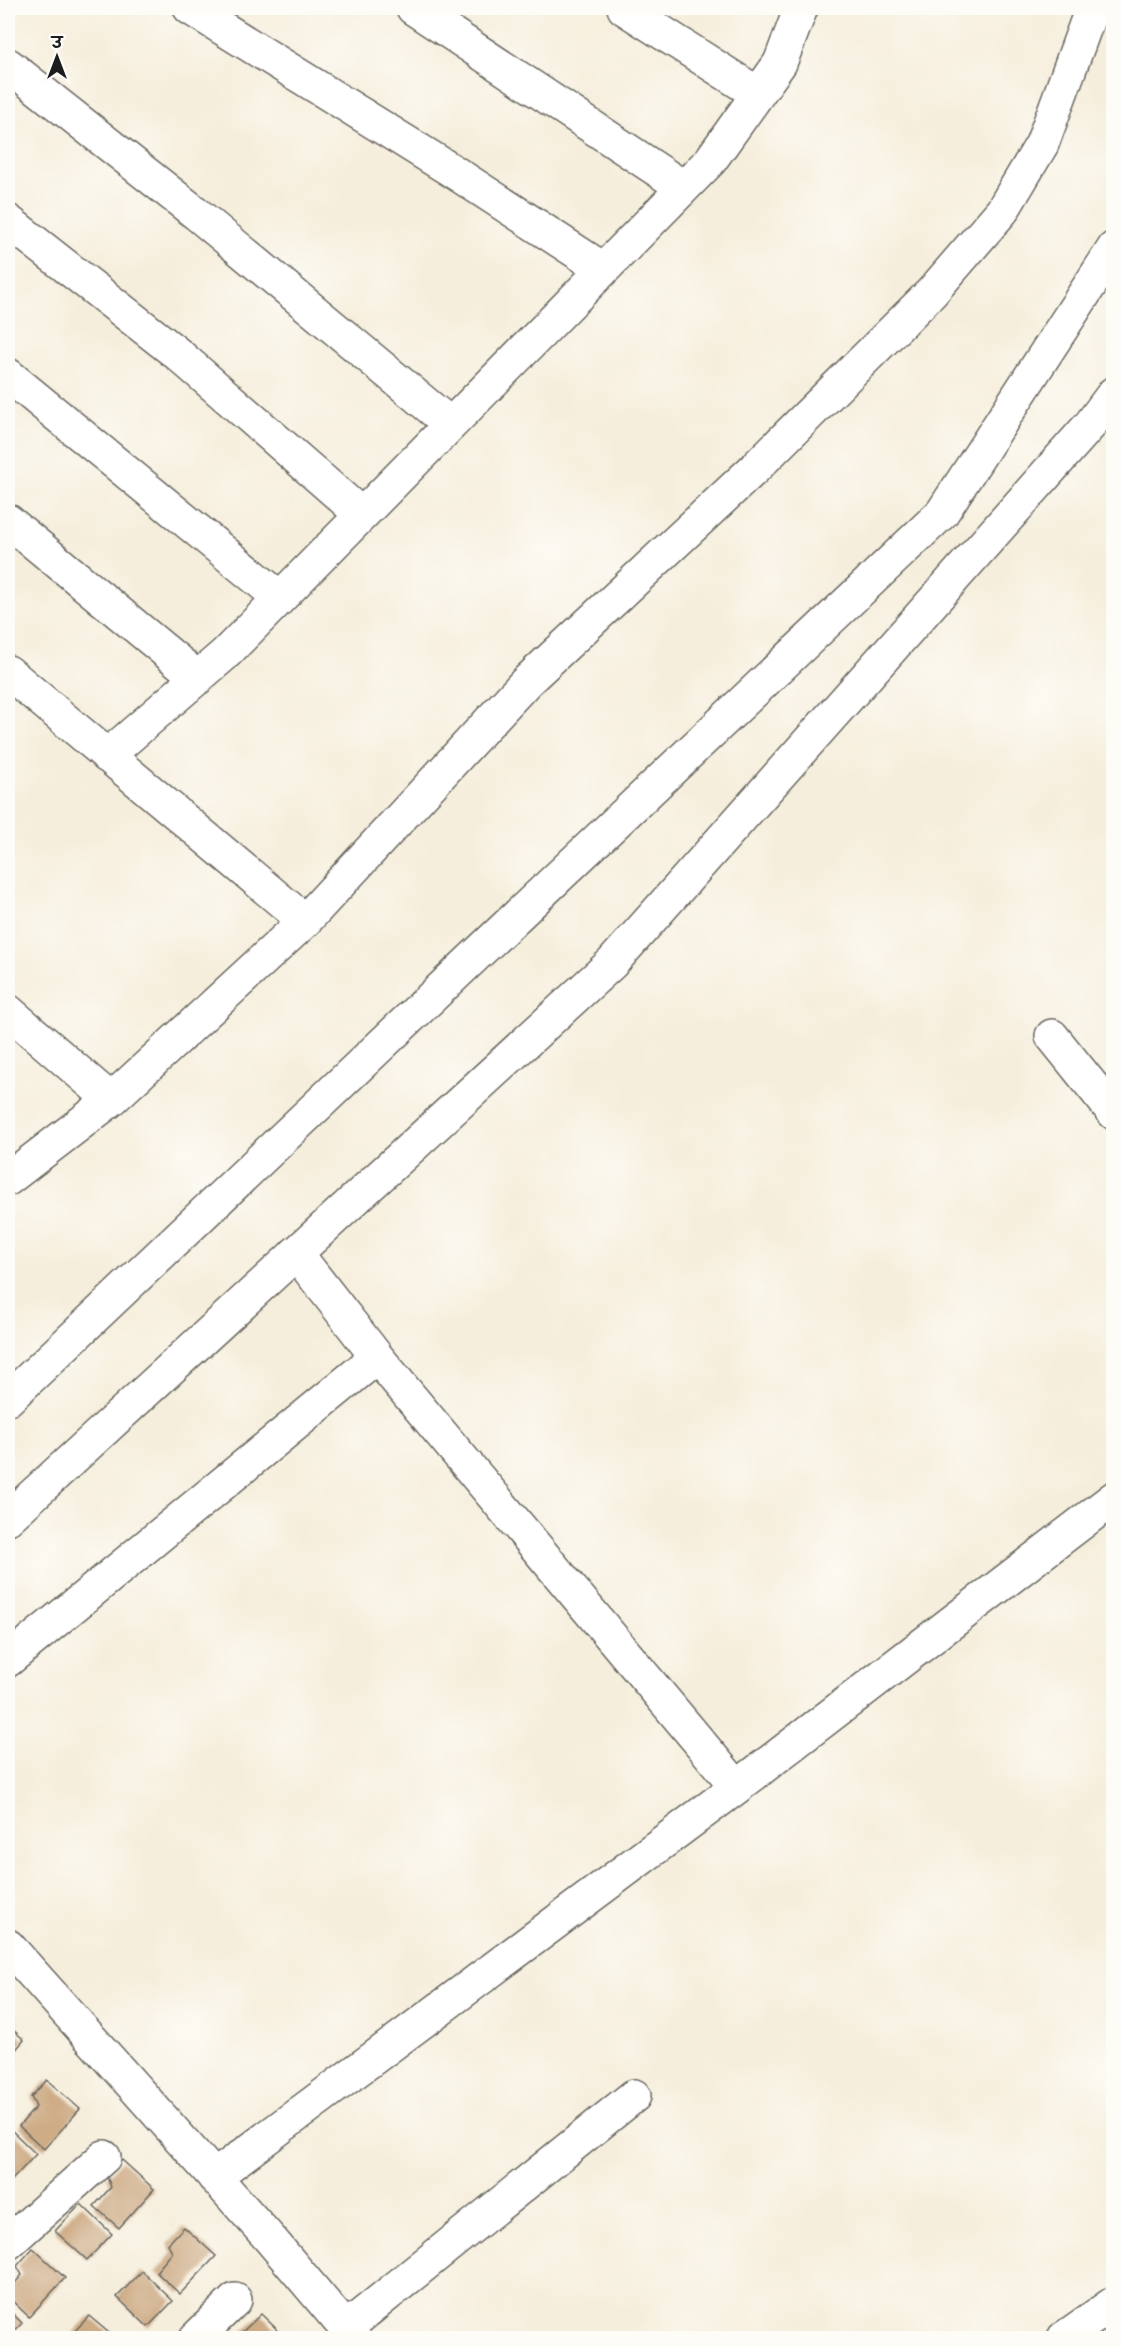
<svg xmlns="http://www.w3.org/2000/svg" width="1121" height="2346" viewBox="0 0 1121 2346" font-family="Mali,'Playpen Sans Deva',sans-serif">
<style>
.building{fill:#ceac86}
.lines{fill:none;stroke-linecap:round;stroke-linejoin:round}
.minor-casing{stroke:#68665f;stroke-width:36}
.major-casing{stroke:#68665f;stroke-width:36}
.minor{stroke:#fff;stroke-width:33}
.major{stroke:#fff;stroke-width:33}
</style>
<rect width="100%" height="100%" fill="#fdfcf7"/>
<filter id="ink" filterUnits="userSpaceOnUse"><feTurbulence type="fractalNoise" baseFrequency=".0167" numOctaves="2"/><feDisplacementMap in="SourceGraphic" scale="12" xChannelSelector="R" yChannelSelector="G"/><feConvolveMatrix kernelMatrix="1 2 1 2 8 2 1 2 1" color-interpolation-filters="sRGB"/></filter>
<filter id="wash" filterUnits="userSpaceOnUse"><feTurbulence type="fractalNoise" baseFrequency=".008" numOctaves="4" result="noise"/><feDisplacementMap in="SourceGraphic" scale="24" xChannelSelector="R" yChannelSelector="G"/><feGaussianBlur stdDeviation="1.35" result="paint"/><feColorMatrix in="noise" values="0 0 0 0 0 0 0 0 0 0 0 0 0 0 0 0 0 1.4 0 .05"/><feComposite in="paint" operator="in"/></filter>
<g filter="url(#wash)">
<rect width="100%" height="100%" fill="#f6eedc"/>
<g id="blocks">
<path class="building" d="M 8,2025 L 24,2040 L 8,2059 Z
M 47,2080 L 80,2109 L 44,2149 L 19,2126 L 36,2107 L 31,2097 Z
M 8,2127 L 36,2154 L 12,2180 L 8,2176 Z
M 122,2160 L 154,2189 L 119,2228 L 94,2206 L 111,2187 L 107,2177 Z
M 81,2204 L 112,2234 L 87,2260 L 55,2231 Z
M 184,2227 L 216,2256 L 180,2294 L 156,2272 L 172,2253 L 168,2244 Z
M 33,2248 L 65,2278 L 29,2317 L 8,2297 L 8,2291 L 22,2275 L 17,2266 Z
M 142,2271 L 173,2301 L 148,2327 L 117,2297 Z
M 8,2309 L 22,2323 L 8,2338 Z
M 261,2314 L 286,2338 L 236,2338 Z
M 89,2316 L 115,2338 L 76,2338 L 73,2333 Z"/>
</g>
</g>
<g filter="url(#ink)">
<use href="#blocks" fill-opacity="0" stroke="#68665f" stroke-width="1.5"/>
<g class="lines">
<g class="minor-casing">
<path id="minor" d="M 190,8 L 451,170 L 603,269
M 413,8 L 683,187
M 624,8 L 758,94
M 8,65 L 197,214 L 450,424
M 8,221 L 179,355 L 362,515
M 8,375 L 280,598
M 8,521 L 198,678
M 8,672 L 305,921
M 107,756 L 225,654 L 710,161 L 780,63 L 801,8
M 8,1011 L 111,1100
M 1052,1036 L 1114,1113
M 8,1179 L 111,1100 L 305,921 L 526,682 L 754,469 L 932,292 L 1002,211 L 1042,144 L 1092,8
M 296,1253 L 377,1357 L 737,1787
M 8,1660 L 377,1357
M 8,1946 L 271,2240 L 354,2338
M 214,2177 L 737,1787 L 1114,1498
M 8,2243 L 104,2157
M 346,2328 L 634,2096
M 196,2338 L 235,2300
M 1064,2338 L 1114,2303"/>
</g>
<g class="major-casing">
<path id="major" d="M 8,1399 L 942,513 L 1114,248
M 8,1518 L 612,963 L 1090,425 L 1114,393"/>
</g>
<use href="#minor" class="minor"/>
<use href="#major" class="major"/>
</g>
</g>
<rect width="1121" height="2346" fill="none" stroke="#fdfcf7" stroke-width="30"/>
<g transform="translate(57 57)" stroke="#fdfcf7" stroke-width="4.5" paint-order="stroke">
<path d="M0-4.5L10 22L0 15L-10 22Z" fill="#1c1c1c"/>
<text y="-9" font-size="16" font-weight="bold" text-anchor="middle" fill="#1c1c1c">उ</text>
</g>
</svg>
